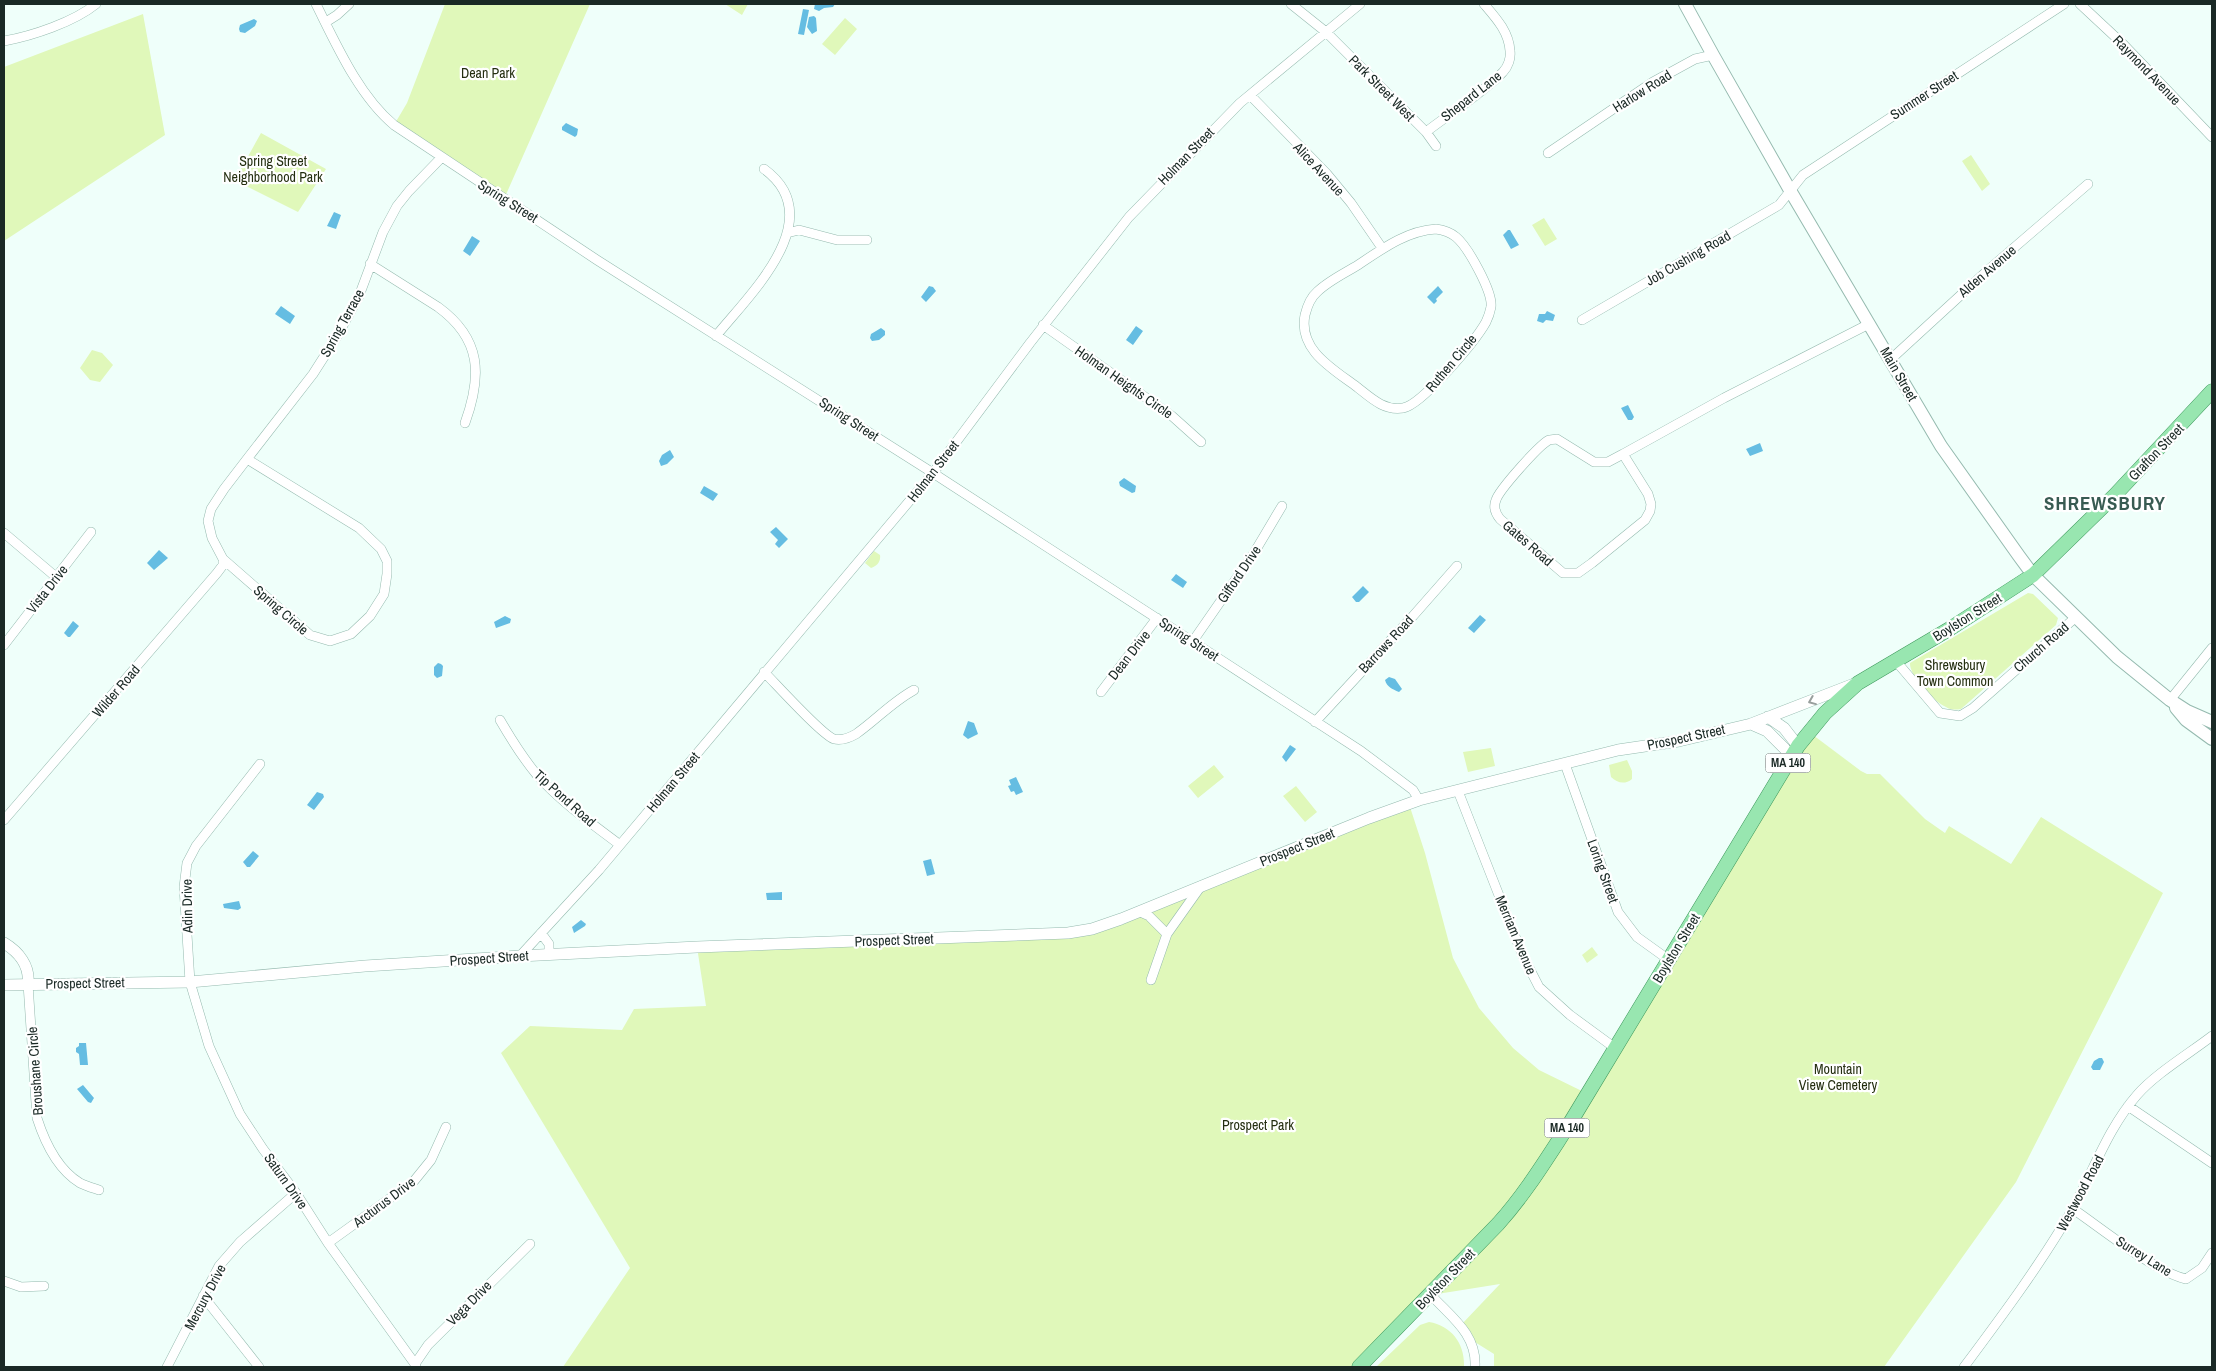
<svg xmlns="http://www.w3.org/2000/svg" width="2216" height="1371" viewBox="0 0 2216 1371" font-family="'Archivo Narrow',sans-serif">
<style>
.green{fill:#e0f8ba}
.water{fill:#65bde2}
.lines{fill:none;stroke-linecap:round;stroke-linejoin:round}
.minor-casing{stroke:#95baaf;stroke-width:10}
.tertiary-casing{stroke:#95baaf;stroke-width:12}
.secondary-casing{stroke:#95baaf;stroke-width:14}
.primary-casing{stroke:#3f995d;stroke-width:15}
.minor{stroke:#fff;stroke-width:9}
.tertiary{stroke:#fff;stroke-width:11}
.secondary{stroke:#fff;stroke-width:12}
.primary{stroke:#98e6b0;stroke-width:14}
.oneway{stroke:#989f9d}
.labels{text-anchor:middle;stroke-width:4.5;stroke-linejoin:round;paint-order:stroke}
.shield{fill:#fff;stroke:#5f6966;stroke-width:1}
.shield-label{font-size:12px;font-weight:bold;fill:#1a2925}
.street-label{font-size:14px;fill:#1a2925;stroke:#fff}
.park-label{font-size:14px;fill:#242e10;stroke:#fff}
.district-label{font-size:19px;font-weight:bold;letter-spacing:1px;fill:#385b52;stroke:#fff}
</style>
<rect width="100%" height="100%" fill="#effffa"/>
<path class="green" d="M 445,4 L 590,4 L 504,199 L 394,125 L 407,103 Z
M 725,4 L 748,4 L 742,15 Z
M 143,14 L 165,135 L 4,241 L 4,67 Z
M 845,18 L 857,29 L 835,55 L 822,44 Z
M 261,133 L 326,169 L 298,212 L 248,187 L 236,178 Z
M 1971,155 L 1990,184 L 1982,191 L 1962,161 Z
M 1544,218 L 1557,239 L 1545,246 L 1532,225 Z
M 92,350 L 102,353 L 113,365 L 100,382 L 90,380 L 80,368 Z
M 874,551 L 880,555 C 881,562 877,566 871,568 L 865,563 Z
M 2028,593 L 2033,594 L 2058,618 L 2056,625 L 1961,709 C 1956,710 1950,710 1946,707 C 1934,702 1909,675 1910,663 Z
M 1809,732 L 1861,771 L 1867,774 L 1880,774 L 1925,819 L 1945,833 L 1949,826 L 2011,864 L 2041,817 L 2163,893 L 2016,1182 L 1884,1367 L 1494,1367 L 1494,1354 L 1470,1339 L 1461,1325 L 1500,1284 L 1431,1295 L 1359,1367 L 563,1367 L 630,1268 L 501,1053 L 530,1026 L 622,1030 L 634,1009 L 706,1006 L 697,947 L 1092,929 L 1409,804 L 1425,853 L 1453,958 L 1479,1008 L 1513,1048 L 1539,1070 L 1588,1094 Z
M 1491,748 L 1495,766 L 1468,772 L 1463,752 Z
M 1627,760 L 1632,771 L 1632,779 C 1625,785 1617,783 1611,777 L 1609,765 Z
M 1214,765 L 1224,777 L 1198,798 L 1188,786 Z
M 1296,786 L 1317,812 L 1305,822 L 1283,796 Z
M 1592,947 L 1598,955 L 1587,963 L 1582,955 Z
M 1429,1322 C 1452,1326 1465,1344 1464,1367 L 1376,1367 L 1420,1325 Z"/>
<path class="water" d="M 815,4 L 835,4 L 833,7 L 824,8 L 819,11 L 814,9 Z
M 803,9 L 809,10 L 804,35 L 798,34 Z
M 814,16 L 816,18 L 817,31 L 812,34 L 807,27 L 809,17 Z
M 254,19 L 257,21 L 255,26 L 245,33 L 240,32 L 239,29 L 240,25 Z
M 566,123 L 578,129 L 577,135 L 575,137 L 562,130 L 562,127 Z
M 334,212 L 341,215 L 336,229 L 327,226 Z
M 1508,230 L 1510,230 L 1519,245 L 1511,249 L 1503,235 Z
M 472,236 L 480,241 L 470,256 L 463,251 Z
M 929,286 L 933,287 L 936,291 L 926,302 L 921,297 Z
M 1438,286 L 1443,292 L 1436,299 L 1437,301 L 1434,304 L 1427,297 Z
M 281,306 L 295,316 L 290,324 L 275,314 Z
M 1547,311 L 1555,315 L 1553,321 L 1546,320 L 1543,323 L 1537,321 L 1539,314 L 1545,314 Z
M 1136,326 L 1143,331 L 1133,345 L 1126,340 Z
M 881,328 L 885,331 L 885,335 L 879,340 L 872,341 L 870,338 L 871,334 Z
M 1628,405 L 1634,417 L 1632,420 L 1628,420 L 1621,408 Z
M 1760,443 L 1763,451 L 1750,456 L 1746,449 Z
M 670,450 L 674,457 L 667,464 L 661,466 L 659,461 L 662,455 Z
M 1124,478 L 1136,486 L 1135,492 L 1132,493 L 1120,486 L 1119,482 Z
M 704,486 L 718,494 L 713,501 L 700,493 Z
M 776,527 L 788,539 L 779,548 L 775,544 L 778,540 L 770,532 Z
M 159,550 L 168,558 L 154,570 L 147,563 Z
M 1176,574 L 1187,582 L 1183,588 L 1171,580 Z
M 1363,586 L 1369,592 L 1359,602 L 1356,602 L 1352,597 Z
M 1480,615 L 1486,620 L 1474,633 L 1468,628 Z
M 505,616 L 511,619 L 510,623 L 496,628 L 494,622 Z
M 73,621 L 79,626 L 70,637 L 68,637 L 64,633 Z
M 438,663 L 441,664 L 443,666 L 442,676 L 437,678 L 434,675 L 434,667 Z
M 1389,677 L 1395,679 L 1402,689 L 1399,692 C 1392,689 1387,687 1385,680 Z
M 968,721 L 974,723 L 978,734 L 968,739 L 963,735 Z
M 1290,745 L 1296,749 L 1286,762 L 1282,757 Z
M 1016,777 L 1023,792 L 1016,795 L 1014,791 L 1011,792 L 1008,786 L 1011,785 L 1009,780 Z
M 317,792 L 323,794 L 324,797 L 314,810 L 307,805 Z
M 253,851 L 259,856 L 250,867 L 247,867 L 243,862 Z
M 931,859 L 935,874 L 927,876 L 923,861 Z
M 782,892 L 782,900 L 767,900 L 766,893 Z
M 239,901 L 241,908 L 238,910 L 224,908 L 223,904 Z
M 581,920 L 586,924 L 585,926 L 574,933 L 572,927 Z
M 79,1043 L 86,1043 L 88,1065 L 80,1065 L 79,1054 L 76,1052 L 76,1048 L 79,1046 Z
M 2099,1058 L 2102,1058 L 2104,1062 L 2100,1070 L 2093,1070 L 2091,1067 L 2094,1061 Z
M 83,1085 L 94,1098 L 91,1103 L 88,1102 L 77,1089 Z"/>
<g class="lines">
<g class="minor-casing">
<path id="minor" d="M 316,4 C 336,44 359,96 394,125 L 597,260 L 933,473 L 1361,751 L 1413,790 L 1419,800
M 1291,4 L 1326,32 L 1426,132 L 1436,146
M 2080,4 L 2124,45 L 2212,137
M 326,22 L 337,15 L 349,4
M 4,41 C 32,36 74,22 96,4
M 1250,95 L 1327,174 L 1351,203 L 1382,248
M 1426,132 C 1449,114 1483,93 1503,72 C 1508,67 1511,58 1510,51 C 1509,32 1496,18 1484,4
M 1548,153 L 1653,82 L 1695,59 L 1713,55
M 1436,229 C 1443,230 1450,232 1456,237 C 1468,247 1493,292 1491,307 C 1490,312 1488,318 1486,322 C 1476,340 1422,405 1403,408 C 1384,411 1371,398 1357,387 C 1333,369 1298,350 1305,315 C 1307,307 1310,298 1317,292 C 1328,281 1345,273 1358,265 C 1382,249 1406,231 1436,229 Z
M 787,233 L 799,230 L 837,240 L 867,240
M 370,264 L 438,307 C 482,339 482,376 465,423
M 1582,320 L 1779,205 L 1803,175 L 2064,4
M 1043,325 L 1172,416 L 1201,442
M 716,336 C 750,294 831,218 764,169
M 1890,360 L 1987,271 L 2088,184
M 1557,439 L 1594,462 L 1608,462 L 1623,454 L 1648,494 L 1651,504 L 1650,511 L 1645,520 L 1592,563 L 1578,573 L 1563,573 L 1500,519 C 1496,514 1493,507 1496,500 C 1499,490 1539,445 1549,440 C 1550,440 1555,439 1557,439 Z
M 1623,454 L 1724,398 L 1869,324
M 247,459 L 359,528 L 381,549 L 387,561 L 387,574 L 384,594 L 370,616 L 351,634 L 330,641 L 310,635 L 223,559 L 212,538 L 208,521 L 211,509 L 224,489 L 247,459 L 313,374 L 336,338 L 359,296 L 383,232 L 397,206 L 409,191 L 441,158
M 4,533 L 56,577
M 1193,641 L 1254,553 L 1282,506
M 4,645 L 91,532
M 1895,660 L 1940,713 L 1960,716 L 1973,708 L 2076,617
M 764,672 C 776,684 822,735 834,739 C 842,741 849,738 856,734 C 876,720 892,702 914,690
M 1101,692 L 1157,618
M 2170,700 L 2212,648
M 500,720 C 511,739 523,758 537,775 C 561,802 591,823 620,845
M 1315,722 L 1413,616 L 1457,566
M 260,764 L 196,846 L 187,863 L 184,887 L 190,982 L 209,1046 L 240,1114 L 263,1149 L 296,1193 L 328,1243 L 415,1364
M 1565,764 L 1618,912 L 1637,937 L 1669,960
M 1458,791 L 1522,954 L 1539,987 L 1570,1015 L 1615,1048
M 4,820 L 217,573 L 223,565 L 223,559
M 1140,912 L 1149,916 L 1167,934
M 541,933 L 549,944 L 549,955
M 520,956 L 599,870 L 933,473 L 1030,343 L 1129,217 L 1240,103 L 1360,4
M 1151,980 L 1167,934 L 1201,886
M 28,984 L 37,1118 C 45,1143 57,1169 80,1183 C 86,1186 93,1188 99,1190
M 2128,1106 L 2212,1163
M 2073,1209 C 2101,1228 2155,1272 2186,1279 L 2202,1268 L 2212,1253
M 328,1243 L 414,1181 L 431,1160 L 446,1127
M 4,1281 L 21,1287 L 44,1286
M 1431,1295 C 1451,1317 1477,1334 1475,1367
M 203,1296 L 259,1367
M 167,1367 L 219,1266 L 240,1242 L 296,1193
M 416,1367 L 415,1364 L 428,1345 L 530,1244
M 1964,1367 C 2002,1316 2040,1265 2072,1210 C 2093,1172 2108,1128 2137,1095 C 2155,1074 2190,1053 2212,1036"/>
</g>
<g class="tertiary-casing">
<path id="tertiary" d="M 1768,717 L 1784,728 L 1798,746
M 1751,724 L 1767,731 L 1792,756
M 4,943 C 19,952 30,966 28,984
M 4,985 L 190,982 L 365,966 L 520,956 L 697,947 L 1068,933 L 1092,929 L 1121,919 L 1369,818 L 1419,800 L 1618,750 L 1679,741 L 1751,724 L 1854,684"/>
</g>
<g class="secondary-casing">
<path id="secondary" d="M 1685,4 L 1713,55 L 1791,192 L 1941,446 L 2019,556 L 2033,575 L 2117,657 L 2170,700 L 2187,711 L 2212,722
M 2176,708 L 2186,720 L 2212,739"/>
</g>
<g class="primary-casing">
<path id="primary" d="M 1359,1367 L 1498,1224 C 1526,1193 1547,1158 1570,1123 L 1798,746 L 1825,713 L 1858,683 L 1951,628 L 2033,575 L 2115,495 L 2212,391"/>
</g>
<use href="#minor" class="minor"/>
<use href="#tertiary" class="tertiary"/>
<use href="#secondary" class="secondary"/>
<use href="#primary" class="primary"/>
</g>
<defs><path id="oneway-chevron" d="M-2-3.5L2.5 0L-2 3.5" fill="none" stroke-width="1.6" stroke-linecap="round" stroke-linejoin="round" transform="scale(1.25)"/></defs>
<use class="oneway" href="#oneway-chevron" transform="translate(1812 701) rotate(158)"/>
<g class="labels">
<g class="shield">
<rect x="1765.5" y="753.5" width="45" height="19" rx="4"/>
<rect x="1544.5" y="1118.5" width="45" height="19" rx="4"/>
</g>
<g class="shield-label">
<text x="1788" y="767">MA 140</text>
<text x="1567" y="1132">MA 140</text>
</g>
<g class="street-label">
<text transform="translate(2147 70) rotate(46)" y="5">Raymond Avenue</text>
<text transform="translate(1382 88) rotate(45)" y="5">Park Street West</text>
<text transform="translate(1642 91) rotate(-32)" y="5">Harlow Road</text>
<text transform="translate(1924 95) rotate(-33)" y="5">Summer Street</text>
<text transform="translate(1471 96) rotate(-38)" y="5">Shepard Lane</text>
<text transform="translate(1186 156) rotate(-46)" y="5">Holman Street</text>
<text transform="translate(1319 169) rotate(47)" y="5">Alice Avenue</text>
<text transform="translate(508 201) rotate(32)" y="5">Spring Street</text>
<text transform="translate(1688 258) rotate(-30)" y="5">Job Cushing Road</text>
<text transform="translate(1987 271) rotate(-41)" y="5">Alden Avenue</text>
<text transform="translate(342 323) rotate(-61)" y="5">Spring Terrace</text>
<text transform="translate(1451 363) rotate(-50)" y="5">Ruthen Circle</text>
<text transform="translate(1899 374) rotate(60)" y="5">Main Street</text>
<text transform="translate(1124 382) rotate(35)" y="5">Holman Heights Circle</text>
<text transform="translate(849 419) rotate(33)" y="5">Spring Street</text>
<text transform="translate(2156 452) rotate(-46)" y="5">Grafton Street</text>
<text transform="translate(933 471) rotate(-52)" y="5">Holman Street</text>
<text transform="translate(1528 543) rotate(41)" y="5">Gates Road</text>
<text transform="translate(1239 574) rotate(-56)" y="5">Gifford Drive</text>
<text transform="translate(47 589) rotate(-52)" y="5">Vista Drive</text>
<text transform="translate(281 610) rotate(41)" y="5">Spring Circle</text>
<text transform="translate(1967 617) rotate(-32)" y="5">Boylston Street</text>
<text transform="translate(1189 639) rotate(33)" y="5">Spring Street</text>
<text transform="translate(1386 644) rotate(-47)" y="5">Barrows Road</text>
<text transform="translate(2041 647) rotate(-41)" y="5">Church Road</text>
<text transform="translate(1129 655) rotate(-52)" y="5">Dean Drive</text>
<text transform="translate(116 691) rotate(-49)" y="5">Wilder Road</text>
<text transform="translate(1686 737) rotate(-12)" y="5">Prospect Street</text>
<text transform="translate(673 782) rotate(-50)" y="5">Holman Street</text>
<text transform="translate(565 798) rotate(42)" y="5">Tip Pond Road</text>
<text transform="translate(1297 847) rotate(-22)" y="5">Prospect Street</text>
<text transform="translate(1603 871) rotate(70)" y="5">Loring Street</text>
<text transform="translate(187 906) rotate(-91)" y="5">Adin Drive</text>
<text transform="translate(1516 935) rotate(67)" y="5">Merriam Avenue</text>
<text transform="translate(894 940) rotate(-2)" y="5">Prospect Street</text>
<text transform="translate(1676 948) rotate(-59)" y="5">Boylston Street</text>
<text transform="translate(489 958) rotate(-4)" y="5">Prospect Street</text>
<text transform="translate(85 983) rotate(-1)" y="5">Prospect Street</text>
<text transform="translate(35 1071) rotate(-94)" y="5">Broushane Circle</text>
<text transform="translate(286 1181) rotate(55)" y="5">Saturn Drive</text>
<text transform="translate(2080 1193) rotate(-62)" y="5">Westwood Road</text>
<text transform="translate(384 1202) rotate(-37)" y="5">Arcturus Drive</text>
<text transform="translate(2144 1256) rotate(32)" y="5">Surrey Lane</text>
<text transform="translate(1445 1279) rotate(-46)" y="5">Boylston Street</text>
<text transform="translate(205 1297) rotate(-62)" y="5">Mercury Drive</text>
<text transform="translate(469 1303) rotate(-45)" y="5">Vega Drive</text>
</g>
<g class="park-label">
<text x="488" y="78">Dean Park</text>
<text x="273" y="166">Spring Street<tspan x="273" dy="16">Neighborhood Park</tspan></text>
<text x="1955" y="670">Shrewsbury<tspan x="1955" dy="16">Town Common</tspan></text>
<text x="1838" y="1074">Mountain<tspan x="1838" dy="16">View Cemetery</tspan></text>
<text x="1258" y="1130">Prospect Park</text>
</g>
<g class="district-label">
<text x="2105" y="510">SHREWSBURY</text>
</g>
</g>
<rect width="2216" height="1371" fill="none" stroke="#1a2925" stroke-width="10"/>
</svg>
